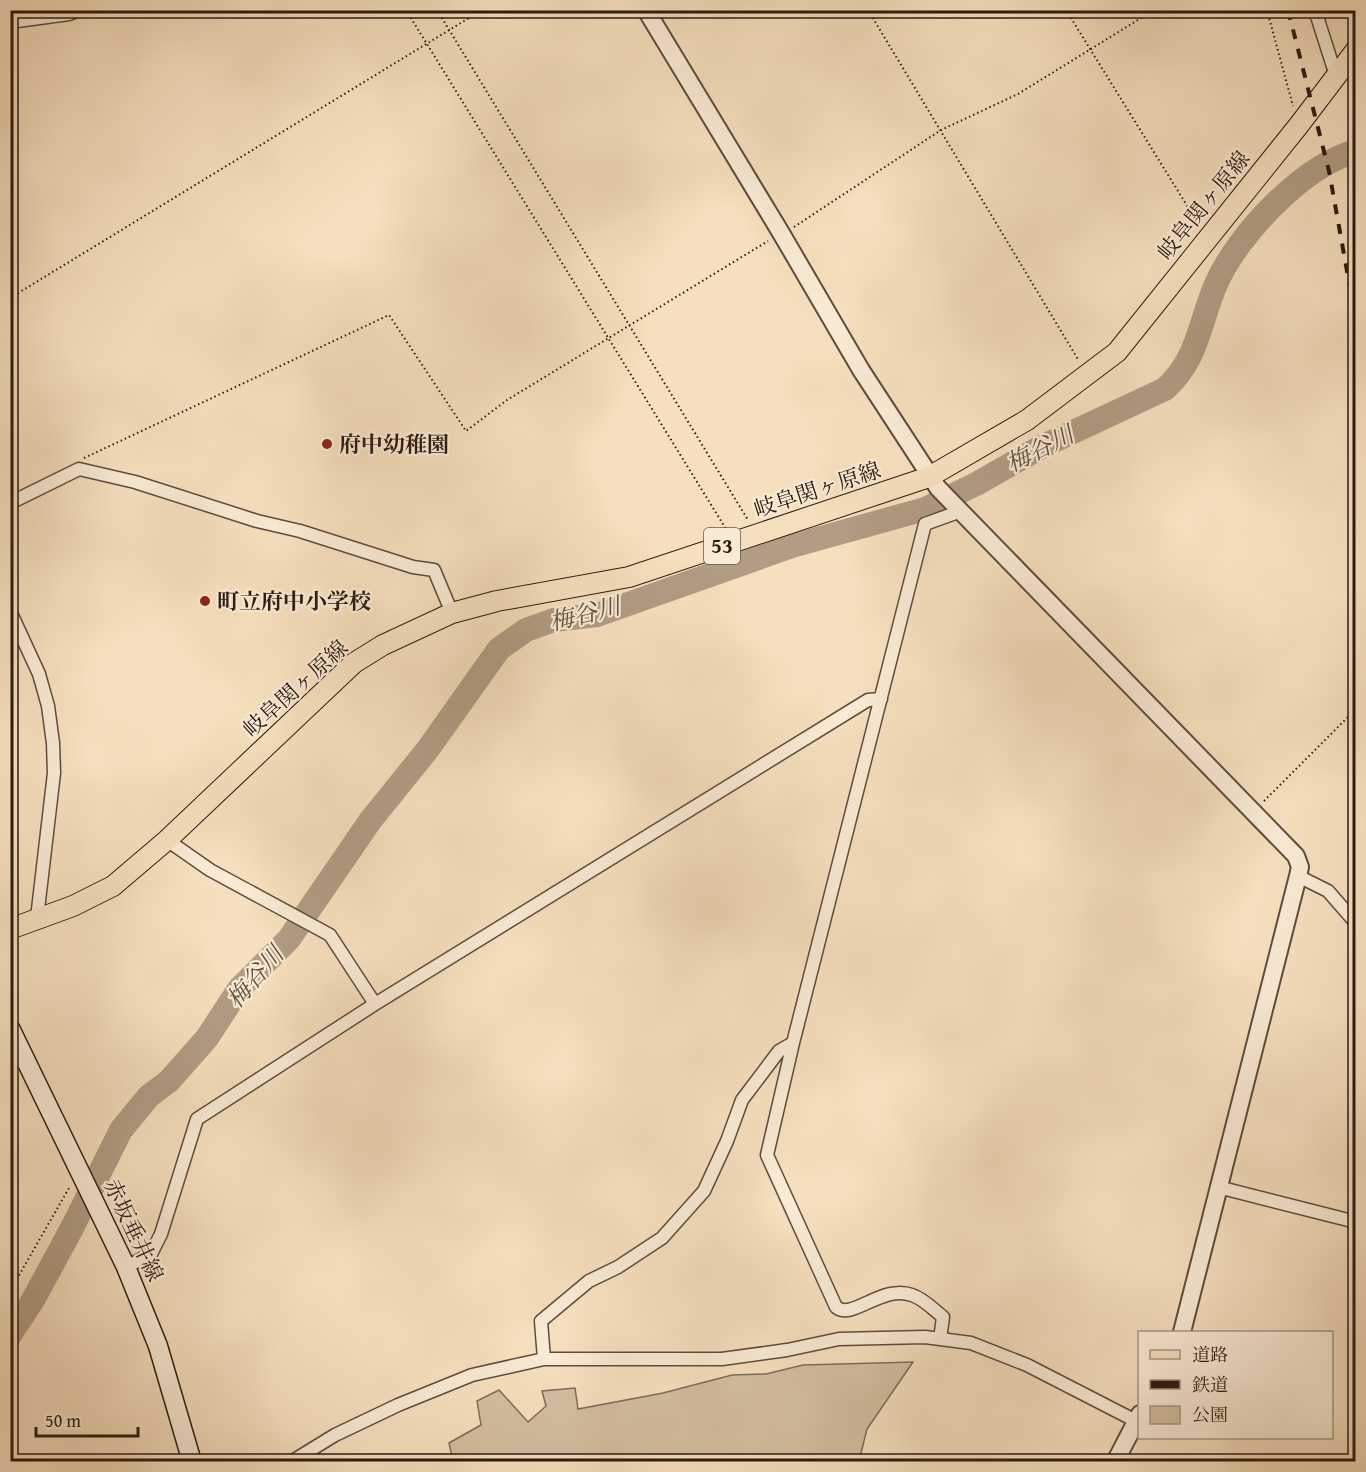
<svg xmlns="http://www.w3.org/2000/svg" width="1366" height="1472" viewBox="0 0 1366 1472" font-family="'Gentium Book Plus','Noto Serif JP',serif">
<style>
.green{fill:#d3bea1;stroke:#7e6c5a;stroke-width:1.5}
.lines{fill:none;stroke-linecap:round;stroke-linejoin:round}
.river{stroke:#b19c84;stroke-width:24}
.minor-casing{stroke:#5d4c3e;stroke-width:15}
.tertiary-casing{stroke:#5d4c3e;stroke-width:20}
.secondary-casing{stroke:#2a1b13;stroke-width:21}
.primary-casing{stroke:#2a1b13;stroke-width:22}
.path{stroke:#2a1b13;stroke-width:2;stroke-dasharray:1.5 3;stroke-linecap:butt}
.minor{stroke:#f9ead5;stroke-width:12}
.tertiary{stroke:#f9ead5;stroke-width:16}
.secondary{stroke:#f9ead5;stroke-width:18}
.primary{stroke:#f6dfbe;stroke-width:20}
.rail{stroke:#2a1b13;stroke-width:4;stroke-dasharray:10 10;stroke-linecap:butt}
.poi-dot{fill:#8f2418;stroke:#f9ead5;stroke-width:2}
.labels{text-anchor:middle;stroke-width:4.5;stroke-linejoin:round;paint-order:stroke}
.shield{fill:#f9ead5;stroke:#68594d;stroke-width:1.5}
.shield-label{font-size:21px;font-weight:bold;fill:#2a1b13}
.street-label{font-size:22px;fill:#2a1b13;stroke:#f9ead5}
.poi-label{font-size:22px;font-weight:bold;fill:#2a1b13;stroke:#f9ead5;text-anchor:start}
.water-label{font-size:24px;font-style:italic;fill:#604f40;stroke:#f9ead5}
</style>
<rect width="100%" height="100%" fill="#f6dfbe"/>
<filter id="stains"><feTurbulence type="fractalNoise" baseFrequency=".00333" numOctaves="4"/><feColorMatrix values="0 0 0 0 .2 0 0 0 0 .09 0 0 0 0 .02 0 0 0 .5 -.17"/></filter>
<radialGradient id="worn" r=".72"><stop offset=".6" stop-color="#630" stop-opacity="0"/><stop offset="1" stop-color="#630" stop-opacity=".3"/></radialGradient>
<path class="green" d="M 913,1362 L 867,1429 L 859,1461 L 453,1461 L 449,1443 L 481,1425 L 477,1401 L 499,1390 L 528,1422 L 546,1406 L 542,1391 L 575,1388 L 578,1409 L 663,1393 L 732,1375 L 766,1374 L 803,1365 Z"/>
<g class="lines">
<path class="river" d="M 10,1335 L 33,1300 L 72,1228 L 121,1130 L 149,1096 L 169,1081 L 207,1038 L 239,989 L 289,939 L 370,821 L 428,749 L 499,649 L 526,630 L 554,620 L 597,615 L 792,546 L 925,509 L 978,483 L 1041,447 L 1165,389 C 1199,358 1199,323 1216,284 C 1238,234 1303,166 1356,151"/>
<g class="minor-casing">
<path id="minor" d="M 1315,10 L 1336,76
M 10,22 L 69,14 L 79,10
M 10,503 L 79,469 L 135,482 L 257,521 L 300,531 L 413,567 L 434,570 L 452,613
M 10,611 L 39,674 L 48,706 L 53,743 L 54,773 L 37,918
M 167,840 L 210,870 L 330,935 L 375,1004
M 1298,876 L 1328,891 L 1356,923
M 1218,1187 L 1356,1222
M 126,1267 L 151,1254 L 161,1234 L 197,1119 L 375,1004 L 868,700 L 881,699
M 940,1339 L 943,1317 C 934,1310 924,1299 912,1295 C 882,1284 852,1321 836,1307 L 767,1155 L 793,1043 L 925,524 L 961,511
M 544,1359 L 541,1321 L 589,1281 L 618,1267 L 662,1238 L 704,1191 L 727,1141 L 742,1100 L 779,1051 L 793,1043
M 291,1462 L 335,1435 L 398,1405 L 472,1375 L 544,1359 L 722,1359 L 787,1350 L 839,1339 L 925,1337 L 971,1343 L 1027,1365 L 1136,1421"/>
</g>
<g class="tertiary-casing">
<path id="tertiary" d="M 646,10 L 781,233 L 861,370 L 938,488 L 1296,856 L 1300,867 L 1298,876 L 1182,1332
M 1115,1462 L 1140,1414"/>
</g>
<g class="secondary-casing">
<path id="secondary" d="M 10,1028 L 126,1267 L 158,1346 L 192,1462"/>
</g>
<g class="primary-casing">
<path id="primary" d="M 10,929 L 73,906 L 113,886 L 167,840 L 354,663 L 383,645 L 452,613 L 497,601 L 629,577 L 929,477 L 1027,420 L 1117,352 L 1299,125 L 1356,50"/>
</g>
<path class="path" d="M 406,10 L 726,529
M 437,10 L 748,520
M 868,10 L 1079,361
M 1066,10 L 1199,225
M 1267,10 L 1293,106
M 794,227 L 941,130 L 1018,94 L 1154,10
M 10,298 L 482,10
M 84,458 L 389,315 L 466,431 L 507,400 L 768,241
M 1264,801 L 1356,709
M 10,1291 L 69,1188"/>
<use href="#minor" class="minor"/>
<use href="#tertiary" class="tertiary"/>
<use href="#secondary" class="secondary"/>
<use href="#primary" class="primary"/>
<path class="rail" d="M 1288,10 L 1329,171 L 1356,321"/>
</g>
<g class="poi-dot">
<circle cx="327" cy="444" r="6"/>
<circle cx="205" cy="601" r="6"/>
</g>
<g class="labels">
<rect class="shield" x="704" y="528" width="36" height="36" rx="4.5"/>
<g class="shield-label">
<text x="722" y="553">53</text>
</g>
<g class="street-label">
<text transform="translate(1203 205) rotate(-51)" y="8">岐阜関ヶ原線</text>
<text transform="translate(817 489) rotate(-18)" y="8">岐阜関ヶ原線</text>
<text transform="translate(295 688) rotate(-42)" y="8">岐阜関ヶ原線</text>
<text transform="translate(134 1230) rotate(65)" y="8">赤坂垂井線</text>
</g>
<g class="poi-label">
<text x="339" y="452">府中幼稚園</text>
<text x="217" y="609">町立府中小学校</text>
</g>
<g class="water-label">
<text transform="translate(1040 449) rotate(-27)" y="8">梅谷川</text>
<text transform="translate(585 614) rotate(-14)" y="8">梅谷川</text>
<text transform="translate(255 977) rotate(-49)" y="8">梅谷川</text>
</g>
</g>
<rect width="1366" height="1472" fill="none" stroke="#f6dfbe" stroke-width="36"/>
<rect x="12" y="12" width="1342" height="1448" fill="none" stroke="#2a1b13" stroke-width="3"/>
<rect x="18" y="18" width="1330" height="1436" fill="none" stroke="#2a1b13" stroke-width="1.5"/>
<rect x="1138" y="1331" width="195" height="108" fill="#f9ead5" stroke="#a69787" stroke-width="1.5"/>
<rect x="1150" y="1350" width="30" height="9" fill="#f6dfbe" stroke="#a69787" stroke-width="1.5"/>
<text x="1192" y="1361" font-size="18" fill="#2a1b13">道路</text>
<rect x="1150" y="1380" width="30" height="9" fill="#2a1b13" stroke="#a69787" stroke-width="1.5"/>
<text x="1192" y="1391" font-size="18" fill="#2a1b13">鉄道</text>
<rect x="1150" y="1406" width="30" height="18" fill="#d3bea1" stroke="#a69787" stroke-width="1.5"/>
<text x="1192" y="1421" font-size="18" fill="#2a1b13">公園</text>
<path d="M36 1427v9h102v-9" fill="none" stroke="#2a1b13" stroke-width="3"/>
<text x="45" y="1427" font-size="18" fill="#2a1b13" stroke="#f9ead5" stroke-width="4.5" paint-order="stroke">50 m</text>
<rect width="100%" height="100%" filter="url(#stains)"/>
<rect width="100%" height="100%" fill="url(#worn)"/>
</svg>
